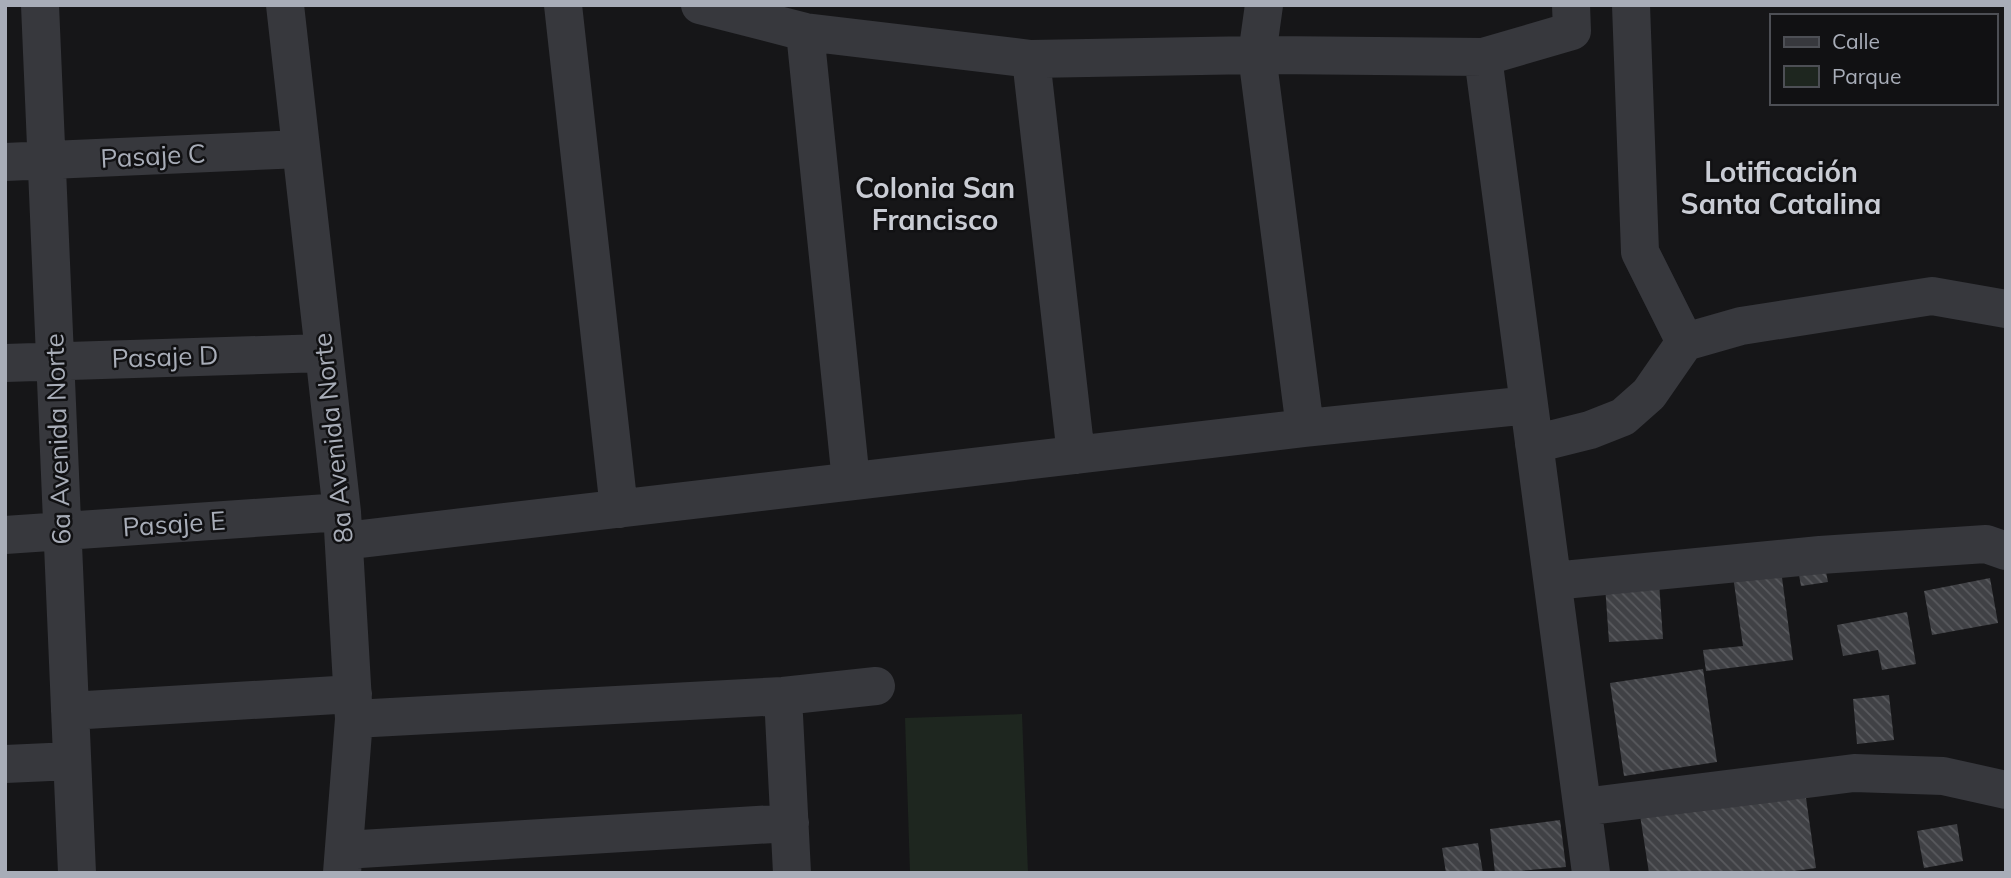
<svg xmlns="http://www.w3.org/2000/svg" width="2011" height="878" viewBox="0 0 2011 878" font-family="Mulish,sans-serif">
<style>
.green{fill:#1e261f}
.building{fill:url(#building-back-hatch)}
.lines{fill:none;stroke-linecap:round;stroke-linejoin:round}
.minor{stroke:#37383d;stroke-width:38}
.labels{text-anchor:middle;stroke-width:5;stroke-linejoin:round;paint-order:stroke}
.street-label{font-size:26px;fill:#a8adb8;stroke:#111113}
.neighbourhood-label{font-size:28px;font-weight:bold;fill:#c9ccd4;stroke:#111113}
</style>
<defs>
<pattern id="building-back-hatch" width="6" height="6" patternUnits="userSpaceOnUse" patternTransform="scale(1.75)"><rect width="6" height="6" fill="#404145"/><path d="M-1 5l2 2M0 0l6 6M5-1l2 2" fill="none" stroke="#595a5e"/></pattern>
</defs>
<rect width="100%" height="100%" fill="#161618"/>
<path class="green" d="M 1022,714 L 1028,873 L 910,873 L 905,718 Z"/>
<path class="building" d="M 1781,570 L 1793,660 L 1706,671 L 1703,650 L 1743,646 L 1733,576 Z
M 1826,572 L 1828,582 L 1801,586 L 1799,575 Z
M 1990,578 L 1998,623 L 1932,635 L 1924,591 Z
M 1659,582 L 1663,639 L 1609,642 L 1605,585 Z
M 1907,612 L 1916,664 L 1882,670 L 1878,650 L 1843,656 L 1837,625 Z
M 1703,669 L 1717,762 L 1624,776 L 1610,683 Z
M 1889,695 L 1894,740 L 1857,744 L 1853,699 Z
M 1805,791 L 1816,868 L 1780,873 L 1649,873 L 1640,815 Z
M 1560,820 L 1566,867 L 1495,873 L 1490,829 Z
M 1957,824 L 1963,861 L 1924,868 L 1917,831 Z
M 1478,843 L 1483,873 L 1446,873 L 1442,848 Z"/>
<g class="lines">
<path class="minor" d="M 40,5 L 77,873
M 285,5 L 342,512 L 354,719 L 342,873
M 563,5 L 619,509
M 700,5 L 805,32 L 1031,59 L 1257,55 L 1483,57 L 1572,31 L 1571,5
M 1264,5 L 1257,55 L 1305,428
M 1631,5 L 1640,252 L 1685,342
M 805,32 L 851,481
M 1483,57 L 1591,873
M 1031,59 L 1076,455
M 5,162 L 301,149
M 5,363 L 324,353
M 1534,444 L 1590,430 L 1623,417 L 1649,394 L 1685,342 L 1741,326 L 1932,296 L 2006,309
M 5,535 L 342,512
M 344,541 L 1305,428 L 1529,405
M 1553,581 L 1820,555 L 1986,544 L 2006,551
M 783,696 L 792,873
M 70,711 L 353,694
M 354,719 L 783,696 L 876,686
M 5,764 L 72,761
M 1583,807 L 1854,773 L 1943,776 L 2006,790
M 344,850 L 790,823"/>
</g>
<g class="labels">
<g class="street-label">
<text transform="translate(153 156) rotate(-3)" y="9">Pasaje C</text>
<text transform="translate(165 357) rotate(-2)" y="9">Pasaje D</text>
<text transform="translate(333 438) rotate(-96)" y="9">8a Avenida Norte</text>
<text transform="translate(58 439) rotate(-92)" y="9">6a Avenida Norte</text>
<text transform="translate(174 524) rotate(-4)" y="9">Pasaje E</text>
</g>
<g class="neighbourhood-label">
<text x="1781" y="182">Lotificación<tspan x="1781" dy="32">Santa Catalina</tspan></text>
<text x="935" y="198">Colonia San<tspan x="935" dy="32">Francisco</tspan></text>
</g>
</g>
<rect width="2011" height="878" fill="none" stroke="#a8adb8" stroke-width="14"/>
<rect x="1770" y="14" width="228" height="91" fill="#111113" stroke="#4d4f55" stroke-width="2"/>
<rect x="1784" y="37" width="35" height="10" fill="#37383d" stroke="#4d4f55" stroke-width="2"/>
<text x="1832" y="49" font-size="21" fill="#a8adb8">Calle</text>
<rect x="1784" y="66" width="35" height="21" fill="#1e261f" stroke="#4d4f55" stroke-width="2"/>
<text x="1832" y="84" font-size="21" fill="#a8adb8">Parque</text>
</svg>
